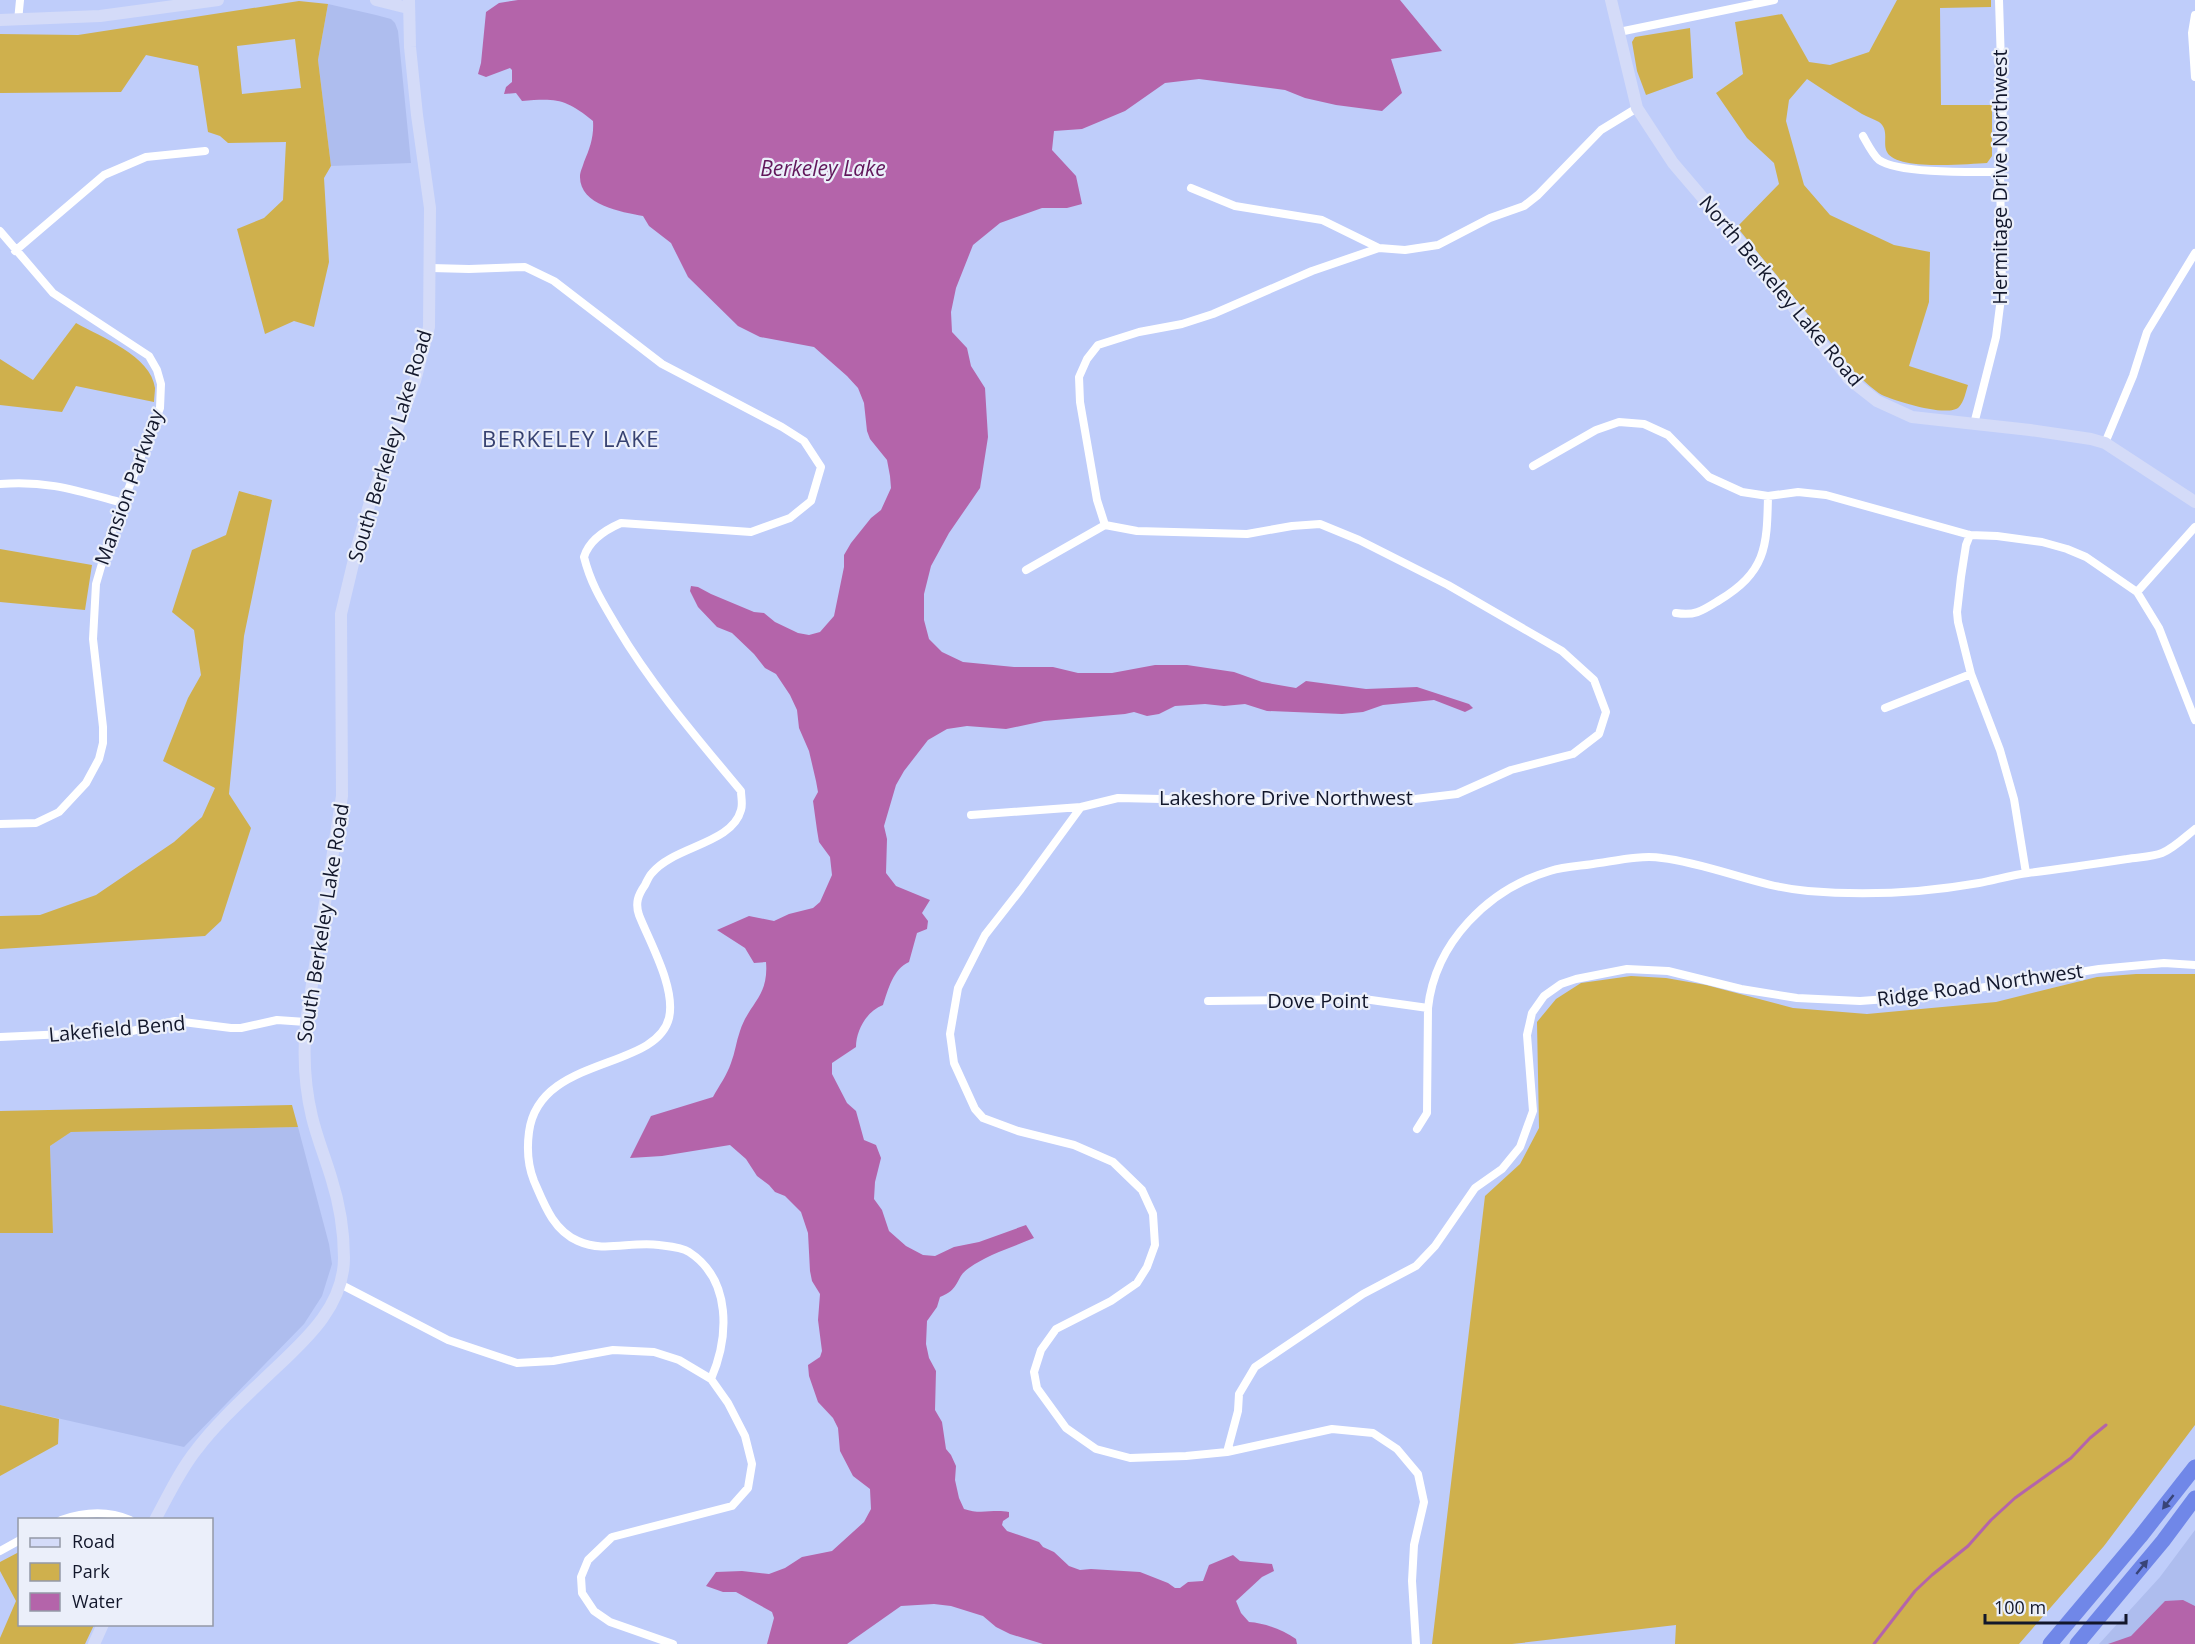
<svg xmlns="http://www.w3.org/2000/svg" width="2195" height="1644" viewBox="0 0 2195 1644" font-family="'Open Sans',sans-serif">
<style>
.built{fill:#aebdee}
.green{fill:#cfb04d;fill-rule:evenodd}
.water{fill:#b464aa}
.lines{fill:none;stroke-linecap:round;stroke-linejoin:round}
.stream{stroke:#b464aa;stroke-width:3}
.street{stroke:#fff;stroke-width:8}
.secondary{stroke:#d4dbf8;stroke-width:12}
.highway{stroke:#7087e8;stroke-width:15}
.oneway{fill:#384477}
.labels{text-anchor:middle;stroke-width:4.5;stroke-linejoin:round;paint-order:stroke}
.street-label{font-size:20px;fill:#12172b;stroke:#ebeffa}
.water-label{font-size:21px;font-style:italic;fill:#61175b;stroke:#ebeffa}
.quarter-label{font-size:22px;letter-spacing:1.5px;fill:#364170;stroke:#ebeffa}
</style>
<rect width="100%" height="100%" fill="#bfcdfa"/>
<path class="built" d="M 328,4 L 376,15 L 391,19 L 395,23 L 398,31 L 411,163 L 331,166 L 318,60 Z
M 298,1127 L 329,1244 L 332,1264 L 322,1296 L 304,1324 L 184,1447 L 0,1405 L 0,1233 L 53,1233 L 50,1146 L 71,1132 Z
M 2195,1530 L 2195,1644 L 2099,1644 L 2160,1577 Z"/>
<path class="green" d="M 1897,0 L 1991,0 L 1991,7 L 1940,8 L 1941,105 L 1992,105 L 1992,156 L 1987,163 C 1968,164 1896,171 1887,152 C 1882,143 1890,130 1879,122 C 1874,119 1867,117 1862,114 C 1844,103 1825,91 1807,79 L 1789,100 L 1786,121 L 1804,185 L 1830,215 L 1894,245 L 1930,252 L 1929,302 L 1909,366 L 1968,385 C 1966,391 1964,402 1959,407 C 1948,418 1896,401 1882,395 C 1873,390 1865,381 1857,375 L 1737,227 L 1779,184 L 1774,163 L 1747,138 L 1716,93 L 1743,74 L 1735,22 L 1782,14 L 1809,62 L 1830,65 L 1869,52 Z
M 299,1 L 328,4 L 318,60 L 331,166 L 324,178 L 329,262 L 314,327 L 294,321 L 265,334 L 237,229 L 264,218 L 283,200 L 286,142 L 228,143 L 220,136 L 208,132 L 198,66 L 146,55 L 121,92 L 0,93 L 0,34 L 78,35 ZM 295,39 L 301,88 L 242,94 L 237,46 Z
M 1690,28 L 1693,78 L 1646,95 L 1637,71 L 1632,42 L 1635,37 Z
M 76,323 C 101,337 151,356 155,388 C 155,392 154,398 154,402 L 76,386 L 62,412 L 0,405 L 0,359 L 33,380 Z
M 239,491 L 272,500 L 244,636 L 229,794 L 251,828 L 221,921 L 205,936 L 0,949 L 0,916 L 40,915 L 96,895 L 174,842 L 202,817 L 215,788 L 163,761 L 188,698 L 201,675 L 194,630 L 172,612 L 192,550 L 226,535 Z
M 0,549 L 92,565 L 85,610 L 0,602 Z
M 2136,974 L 2195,974 L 2195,1425 L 2104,1546 L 2019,1644 L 1675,1644 L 1676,1625 L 1512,1644 L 1432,1644 L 1485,1196 L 1520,1164 L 1539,1128 L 1537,1022 L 1556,999 L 1581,983 L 1631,976 L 1666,978 L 1706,985 L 1793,1008 L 1867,1014 L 1996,1002 L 2097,977 Z
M 292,1105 L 298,1127 L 71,1132 L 50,1146 L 53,1233 L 0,1233 L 0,1111 Z
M 0,1405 L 59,1419 L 58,1444 L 0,1476 Z
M 19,1552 L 20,1624 L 94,1625 L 85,1644 L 0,1644 L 0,1638 L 16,1601 L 0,1571 L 0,1562 Z"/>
<path class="water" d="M 518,0 L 1400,0 L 1442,51 L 1391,59 L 1402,93 L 1382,111 L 1336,105 L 1305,98 L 1285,90 L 1199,79 L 1165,83 L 1125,111 L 1082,129 L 1054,131 L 1052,150 L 1076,176 L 1082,204 L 1067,208 L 1042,208 L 1000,223 L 973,245 L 956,288 L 951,312 L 952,332 L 967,348 L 971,366 L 985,388 L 988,437 L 980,488 L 949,533 L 931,566 L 924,594 L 924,620 L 929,639 L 942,652 L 963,662 L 1014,667 L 1053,667 L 1078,673 L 1112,673 L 1155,665 L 1187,665 L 1234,672 L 1262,682 L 1296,688 L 1306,681 L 1366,689 L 1417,687 L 1469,704 L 1473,708 L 1465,712 L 1434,700 L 1383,705 L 1363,712 L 1342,714 L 1267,711 L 1245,704 L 1224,706 L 1205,704 L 1175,706 L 1159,714 L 1147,716 L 1134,712 L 1125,714 L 1044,721 L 1006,729 L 967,726 L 947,729 L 928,740 L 904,771 L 896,785 L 884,826 L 887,839 L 886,873 L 896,886 L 930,900 L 922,913 L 928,921 L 927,929 L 917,933 L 909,962 C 893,969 888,990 883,1005 C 867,1011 856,1030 856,1047 L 832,1063 L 832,1074 L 847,1103 L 856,1111 L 864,1140 L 876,1145 L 881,1158 L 875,1182 L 874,1199 L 882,1210 L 889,1231 L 906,1246 L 923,1255 L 935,1256 L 954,1247 L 979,1242 L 1026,1225 L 1034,1238 C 1013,1247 988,1254 969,1268 C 955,1277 961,1289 940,1297 L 937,1307 L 927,1321 L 926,1344 L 929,1358 L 936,1371 L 935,1410 L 942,1422 L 946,1449 L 951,1455 L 956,1466 L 955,1480 L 959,1498 L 964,1509 C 981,1515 992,1509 1009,1512 L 1009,1517 L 1003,1521 L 1002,1525 L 1007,1531 L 1039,1542 L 1043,1547 L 1054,1552 L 1069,1566 L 1080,1570 L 1091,1569 L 1140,1572 L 1168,1583 L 1175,1588 L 1180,1588 L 1188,1582 L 1203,1581 L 1209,1565 L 1233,1555 L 1240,1561 L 1272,1564 L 1274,1571 L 1262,1577 L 1236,1601 L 1241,1613 L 1249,1622 C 1265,1623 1283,1630 1296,1639 L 1297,1644 L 1043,1644 L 1010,1634 L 996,1627 L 983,1616 L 951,1606 L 934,1604 L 901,1606 L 847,1644 L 767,1644 L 774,1618 L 772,1612 L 736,1592 L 723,1592 L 706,1586 L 716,1572 L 742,1571 L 769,1574 L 785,1568 L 802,1557 L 832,1551 L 864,1522 L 871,1509 L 870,1489 L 853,1476 L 840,1451 L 838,1428 L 833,1418 L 818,1402 L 809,1376 L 808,1365 L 820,1357 L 822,1351 L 818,1320 L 820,1294 L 812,1281 L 810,1271 L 808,1233 L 801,1212 L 785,1196 L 775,1192 L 769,1185 L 757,1176 L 746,1159 L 730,1145 L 662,1156 L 630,1158 L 651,1116 L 713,1097 C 719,1086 727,1075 731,1063 C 735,1053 736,1042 740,1031 C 749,1003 769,997 766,962 L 754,963 L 745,948 L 717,930 L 749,916 L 774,921 L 789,914 L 813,908 L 820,902 L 832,875 L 830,857 L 819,842 L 817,830 L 813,801 L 818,792 L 816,781 L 809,751 L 799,728 L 797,710 L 790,695 L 776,674 L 765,668 L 754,654 L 732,633 L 717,627 L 698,607 L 690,591 L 691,586 L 698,587 L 711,594 L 754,612 L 764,613 L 775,622 L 798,633 L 809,635 L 820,632 L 834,616 L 844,567 L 844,555 L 851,543 L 871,518 L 881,510 L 891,488 L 890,476 L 887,460 L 870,439 L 867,431 L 864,403 L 858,388 L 847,376 L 814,347 L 760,337 L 738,326 L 688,277 L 671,243 L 649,226 L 643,216 C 621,212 579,205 580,176 C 580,172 583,166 584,162 C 590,148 594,137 593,121 C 566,99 557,98 522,101 L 516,93 L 504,94 L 506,87 L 512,82 L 512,70 L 510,68 L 486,77 L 478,74 L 481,63 L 486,12 L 499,3 Z
M 2183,1600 L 2195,1606 L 2195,1644 L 2108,1644 L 2131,1636 L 2165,1601 Z"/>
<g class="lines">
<path class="stream" d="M 1874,1644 L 1915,1591 L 1932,1575 L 1968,1546 L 1991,1520 L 2015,1498 L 2071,1458 L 2090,1438 L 2106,1425"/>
<path class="street" d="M 2195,15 L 2192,33 L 2195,77
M 18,21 L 20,0
M 1619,32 L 1774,0
M 1863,136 C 1867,143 1873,155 1879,160 C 1899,174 1975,172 2000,172
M 1191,188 L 1235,206 L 1322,220 L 1379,248
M 0,231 L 53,293 L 149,356 L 157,370 L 161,384 L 160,408 L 110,536 L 96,584 L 93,639 L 103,727 L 103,743 L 99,759 L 86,783 L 59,812 L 36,823 L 0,824
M 15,251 L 104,175 L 146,157 L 205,151
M 431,268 L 469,269 L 525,267 L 554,281 L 662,364 L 782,427 L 804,441 L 821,467 L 811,501 L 790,518 L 751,532 L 621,523 C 605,530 589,540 584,557 C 591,585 603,603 617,627 C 652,686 697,738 741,791 C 741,797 743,804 741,810 C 732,844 674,846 652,873 C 649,876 647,881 645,885 C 638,895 635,903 639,915 C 650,943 676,988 669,1018 C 656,1071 539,1055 529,1132 C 527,1147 528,1166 534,1181 C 544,1204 553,1230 578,1241 C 604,1253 631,1241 659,1245 C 667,1246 682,1247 689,1252 C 732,1280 729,1337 711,1379
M 1974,424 L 1996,337 L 2002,290 L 2000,172 L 2003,127 L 1999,0
M 2105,443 L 2133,376 L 2147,332 L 2195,253
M 1533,466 L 1596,430 L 1619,422 L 1644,424 L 1668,435 L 1709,477 L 1742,492 L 1768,496 L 1798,492 L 1826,495 L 1970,535 L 1997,536 L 2042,542 L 2067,549 L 2086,557 L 2137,592 L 2159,628 L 2195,720
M 0,484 C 47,480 78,491 123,503
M 1970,535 L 1966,545 L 1961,577 L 1957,612 L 1958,622 L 1971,674 L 2000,750 L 2014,799 L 2026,873
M 1026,570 L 1105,525
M 2137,592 L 2195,527
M 1676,613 C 1695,616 1702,611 1718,601 C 1766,572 1767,548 1768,496
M 1885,708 L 1971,674
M 971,815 L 1081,807
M 1208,1001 L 1364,999 L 1428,1008
M 0,1037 L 132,1031 L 175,1021 L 231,1028 L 241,1028 L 277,1020 L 306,1022
M 1417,1129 L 1427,1113 L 1428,1008 C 1435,943 1488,889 1550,871 C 1566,866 1583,866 1599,863 C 1619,860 1643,855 1662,858 C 1712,864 1758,887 1808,891 C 1866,896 1922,893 1979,883 C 1995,880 2012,875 2028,873 C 2061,869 2094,864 2127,859 C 2138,857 2152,857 2162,853 C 2174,848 2185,837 2195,829
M 340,1284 L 448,1340 L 517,1363 L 553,1361 L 613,1350 L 654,1352 L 679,1360 L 711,1379 L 728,1403 L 745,1436 L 752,1464 L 748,1488 L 732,1506 L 612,1537 L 588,1560 L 581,1577 L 582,1593 L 594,1611 L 610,1622 L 673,1644
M 1227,1452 L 1238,1411 L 1239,1394 L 1255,1367 L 1363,1294 L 1416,1266 L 1435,1246 L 1475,1188 L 1502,1169 L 1520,1147 L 1533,1111 L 1527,1035 L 1532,1013 L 1544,996 L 1561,984 L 1576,979 L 1627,969 L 1668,971 L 1741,989 L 1797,998 L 1860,1001 L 1929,996 L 2099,969 L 2164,963 L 2195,965
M 61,1520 C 84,1512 107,1510 130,1520
M 0,1551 L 20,1540
M 1416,1644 L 1412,1581 L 1414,1545 L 1424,1502 L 1418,1474 L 1397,1449 L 1373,1433 L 1332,1429 L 1227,1452 L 1186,1456 L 1130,1458 L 1096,1449 L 1066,1428 L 1037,1388 L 1034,1372 L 1041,1350 L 1056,1329 L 1111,1301 L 1137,1283 L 1147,1267 L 1155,1245 L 1153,1214 L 1142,1190 L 1113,1162 L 1074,1145 L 1018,1131 L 983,1118 L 975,1109 L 954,1063 L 950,1034 L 958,988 L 985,935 L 1021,889 L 1081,807 L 1118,798 L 1292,802 L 1390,802 L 1457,794 L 1511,770 L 1573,754 L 1599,734 L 1606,712 L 1594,680 L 1562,651 L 1448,585 L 1359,540 L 1320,524 L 1292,526 L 1247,534 L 1137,531 L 1105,525 L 1097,500 L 1080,402 L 1079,377 L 1087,359 L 1098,345 L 1139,332 L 1182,324 L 1213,314 L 1312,271 L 1379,248 L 1405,250 L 1438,245 L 1490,218 L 1524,206 L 1538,195 L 1601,130 L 1637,108"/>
<path class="secondary" d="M 376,0 L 408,8
M 1611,0 L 1637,108 L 1673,163 L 1772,279 L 1849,379 L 1877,401 L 1912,417 L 2030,430 L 2091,439 L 2105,443 L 2195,502
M 0,20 L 100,16 L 218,0
M 155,1520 C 168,1496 180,1470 197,1449 C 216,1424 240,1402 263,1380 C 297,1347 344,1311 344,1258 C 344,1232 339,1202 331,1177 C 325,1157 317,1138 312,1117 C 304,1084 303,1055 306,1022 L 342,796 L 341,614 L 357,547 L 370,502 L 415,381 L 429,327 L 430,208 L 417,115 L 410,47 L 409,0
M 94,1644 L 103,1624"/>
<path class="highway" d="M 2050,1644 L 2140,1537 L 2195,1467
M 2077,1644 L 2163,1541 L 2195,1498"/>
</g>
<defs><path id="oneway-solid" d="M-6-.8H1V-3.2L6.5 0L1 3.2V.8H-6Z" transform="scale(1.5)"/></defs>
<g class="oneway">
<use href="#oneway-solid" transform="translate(2168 1502) rotate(128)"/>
<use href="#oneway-solid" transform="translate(2142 1567) rotate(-51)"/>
</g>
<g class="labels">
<g class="street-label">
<text transform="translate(2000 177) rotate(-90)" y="7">Hermitage Drive Northwest</text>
<text transform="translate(1781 291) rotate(50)" y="7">North Berkeley Lake Road</text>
<text transform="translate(390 446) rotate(-73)" y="7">South Berkeley Lake Road</text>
<text transform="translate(129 487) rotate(-70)" y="7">Mansion Parkway</text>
<text x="1286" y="805">Lakeshore Drive Northwest</text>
<text transform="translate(323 923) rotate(-81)" y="7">South Berkeley Lake Road</text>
<text transform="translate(1980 985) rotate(-8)" y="7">Ridge Road Northwest</text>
<text x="1318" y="1008">Dove Point</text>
<text transform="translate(117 1029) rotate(-5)" y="7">Lakefield Bend</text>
</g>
<g class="water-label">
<text x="823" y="176">Berkeley Lake</text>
</g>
<g class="quarter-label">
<text x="571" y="447">BERKELEY LAKE</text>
</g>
</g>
<rect x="18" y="1518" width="195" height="108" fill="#ebeffa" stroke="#9499a7" stroke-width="1.5"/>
<rect x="30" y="1538" width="30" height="9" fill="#d4dbf8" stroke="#9499a7" stroke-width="1.5"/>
<text x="72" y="1548" font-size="18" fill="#12172b">Road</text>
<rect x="30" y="1563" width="30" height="18" fill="#cfb04d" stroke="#9499a7" stroke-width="1.5"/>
<text x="72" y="1578" font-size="18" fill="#12172b">Park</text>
<rect x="30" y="1593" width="30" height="18" fill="#b464aa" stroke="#9499a7" stroke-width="1.5"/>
<text x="72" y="1608" font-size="18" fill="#12172b">Water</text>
<path d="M1985 1614v9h141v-9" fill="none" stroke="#12172b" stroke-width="3"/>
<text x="1994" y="1614" font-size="18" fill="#12172b" stroke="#ebeffa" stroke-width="4.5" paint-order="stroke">100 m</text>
</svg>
